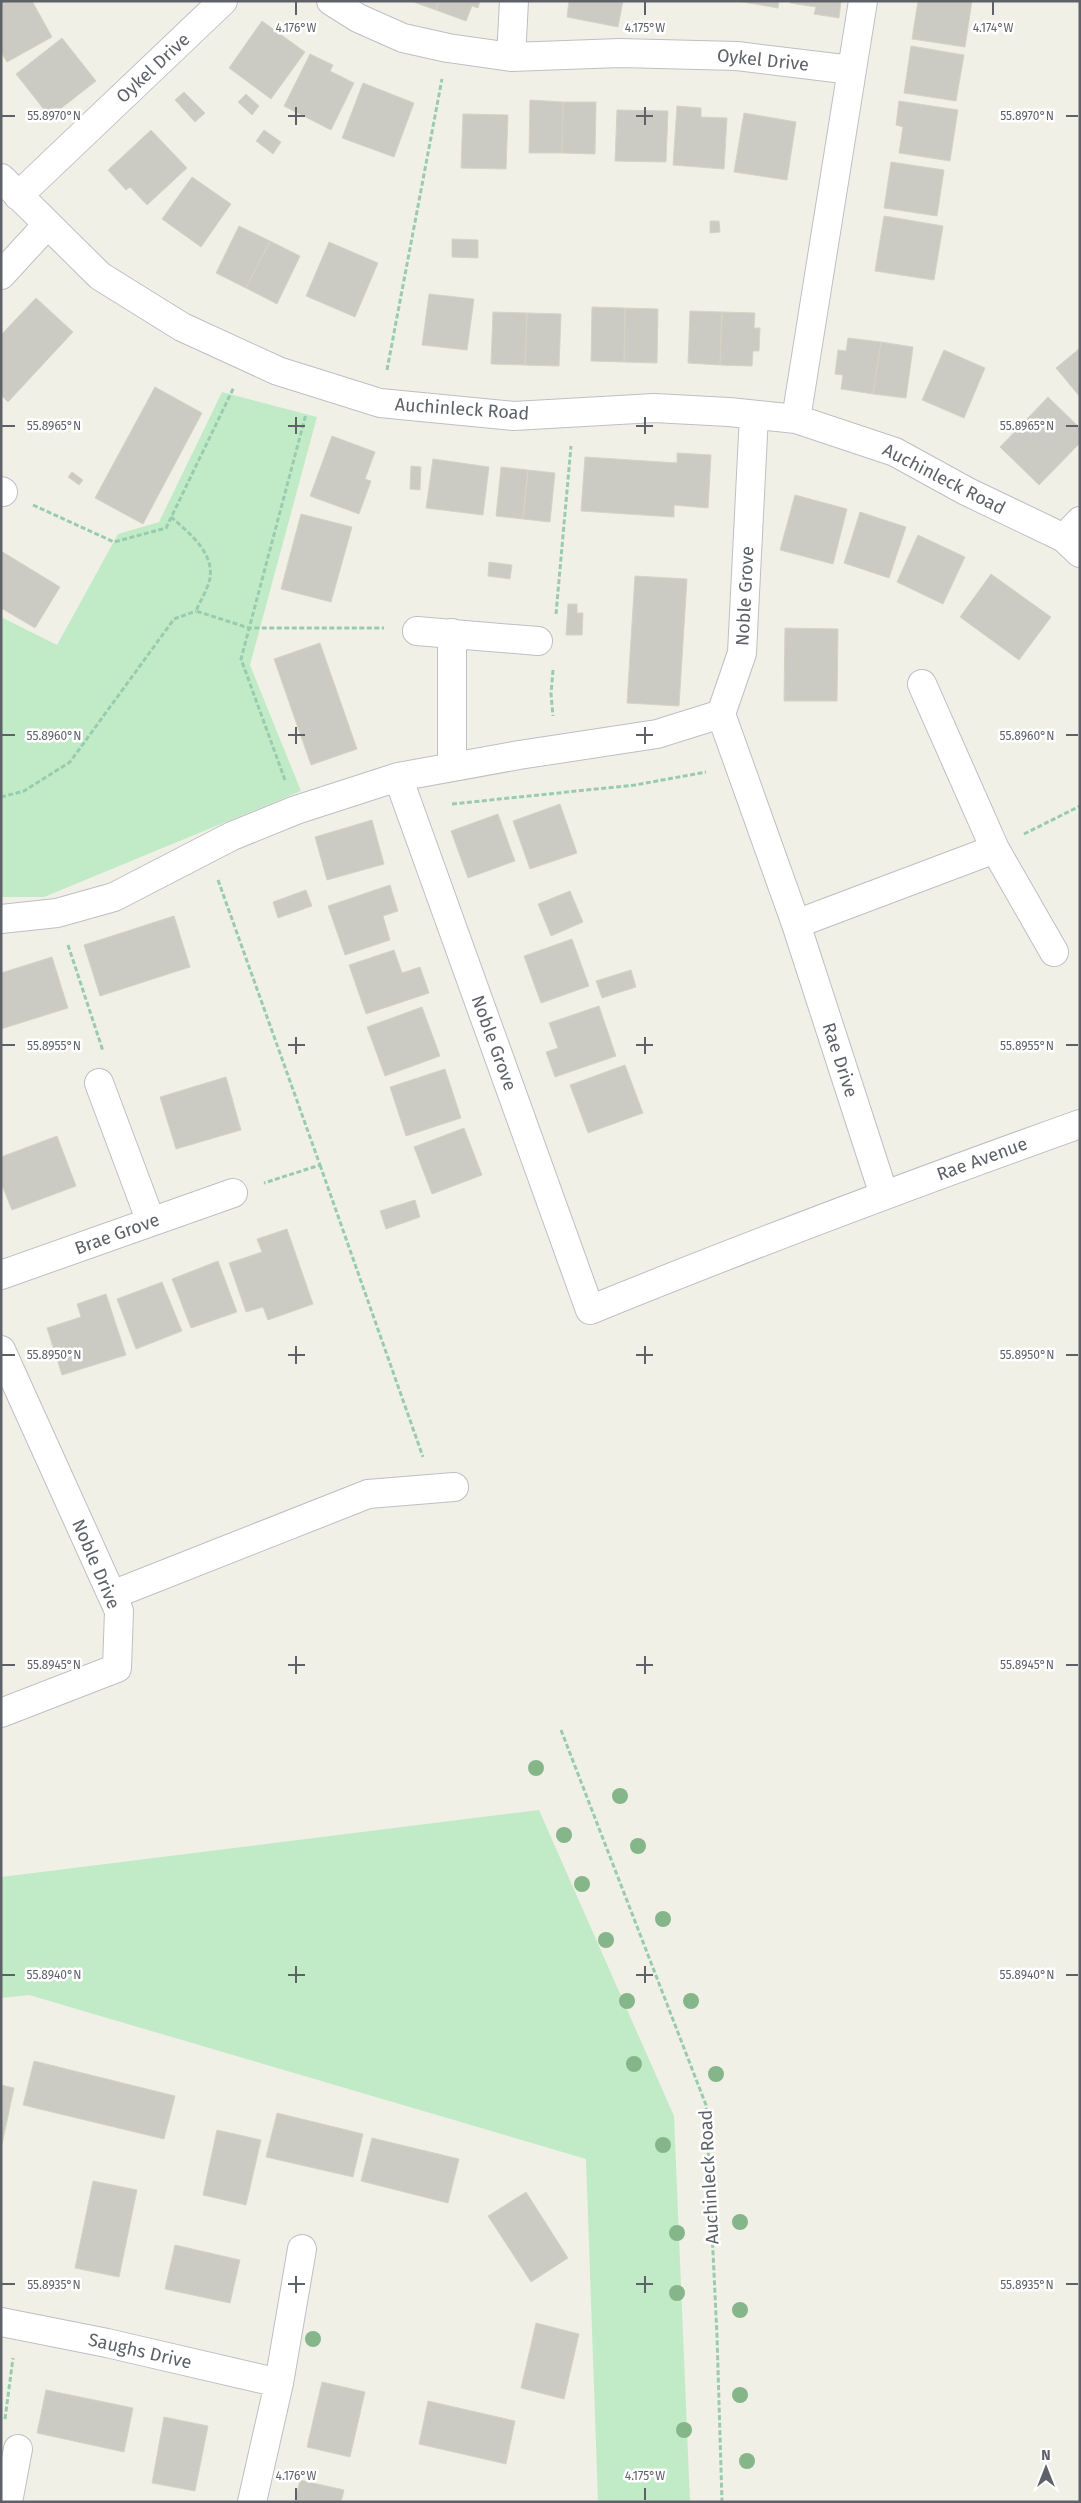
<svg xmlns="http://www.w3.org/2000/svg" width="1081" height="2503" viewBox="0 0 1081 2503" font-family="'Fira Sans',sans-serif">
<style>
.green{fill:#c1ebc7}
.building{fill:#cccbc3;stroke:#d7d3c4}
.lines{fill:none;stroke-linecap:round;stroke-linejoin:round}
.minor-casing{stroke:#bebfc6;stroke-width:30}
.path{stroke:#99ccaf;stroke-width:3;stroke-dasharray:5 2.5;stroke-linecap:butt}
.minor{stroke:#fff;stroke-width:28}
.tree{fill:#85b689}
.ticks{fill:none;stroke:#5e6168;stroke-width:2}
.labels{text-anchor:middle;stroke-width:5;stroke-linejoin:round;paint-order:stroke}
.street-label{font-size:18px;fill:#5e6168;stroke:#fff}
.ticks-label{font-size:12px;text-anchor:middle;fill:#5e6168;stroke:#fff;stroke-width:5;stroke-linejoin:round;paint-order:stroke}
</style>
<rect width="100%" height="100%" fill="#f1f0e6"/>
<path class="green" d="M 222,392 L 317,417 L 250,665 L 301,791 L 44,897 L 1,897 L 1,617 L 57,645 L 118,534 L 159,522 Z
M 539,1810 L 674,2116 L 690,2502 L 598,2502 L 586,2159 L 29,1995 L 1,1998 L 1,1877 Z"/>
<path class="building" d="M 3,1 L 32,1 L 52,37 L 7,62 L 1,52 L 1,2 Z
M 411,1 L 439,1 L 436,10 Z
M 439,1 L 480,1 L 478,8 L 472,6 L 466,21 L 436,10 Z
M 569,1 L 623,1 L 618,27 L 567,17 Z
M 737,1 L 779,1 L 778,8 Z
M 790,1 L 841,1 L 839,18 L 814,14 L 816,7 L 790,3 Z
M 918,1 L 972,1 L 965,47 L 912,39 Z
M 262,21 L 305,52 L 271,99 L 229,68 Z
M 62,38 L 96,81 L 50,117 L 16,74 Z
M 911,46 L 964,55 L 956,101 L 904,93 Z
M 310,54 L 333,65 L 330,71 L 354,83 L 331,130 L 284,106 Z
M 363,83 L 414,103 L 394,157 L 342,138 Z
M 184,92 L 205,113 L 195,122 L 175,100 Z
M 246,94 L 259,106 L 252,115 L 238,102 Z
M 530,100 L 563,102 L 562,153 L 529,153 Z
M 899,101 L 958,110 L 950,161 L 899,153 L 903,127 L 896,125 Z
M 563,102 L 596,102 L 595,154 L 562,153 Z
M 677,106 L 701,108 L 701,117 L 727,118 L 724,169 L 673,165 Z
M 617,110 L 668,111 L 666,162 L 615,161 Z
M 744,113 L 796,122 L 787,180 L 734,172 Z
M 463,114 L 508,115 L 506,169 L 461,168 Z
M 151,130 L 187,168 L 147,205 L 130,187 L 126,190 L 108,170 Z
M 264,130 L 281,142 L 273,154 L 256,141 Z
M 891,162 L 944,170 L 937,216 L 884,208 Z
M 192,177 L 231,204 L 201,247 L 162,219 Z
M 884,216 L 943,226 L 934,280 L 875,271 Z
M 710,221 L 719,221 L 720,232 L 710,233 Z
M 239,226 L 270,241 L 246,288 L 216,273 Z
M 452,239 L 478,240 L 478,258 L 452,257 Z
M 270,241 L 300,256 L 277,304 L 246,288 Z
M 329,242 L 378,263 L 355,317 L 306,296 Z
M 429,294 L 474,299 L 467,350 L 422,345 Z
M 36,298 L 73,332 L 8,402 L 1,395 L 1,335 Z
M 592,307 L 625,308 L 624,362 L 591,361 Z
M 625,308 L 658,309 L 657,363 L 624,362 Z
M 690,311 L 722,312 L 720,365 L 688,363 Z
M 493,312 L 527,313 L 525,365 L 491,364 Z
M 722,312 L 755,313 L 754,328 L 760,328 L 759,351 L 753,351 L 752,366 L 720,365 Z
M 527,313 L 561,314 L 559,366 L 525,365 Z
M 848,338 L 881,342 L 873,394 L 841,389 L 843,375 L 835,374 L 838,350 L 846,351 Z
M 881,342 L 913,347 L 906,398 L 873,394 Z
M 1080,348 L 1080,397 L 1056,368 Z
M 944,350 L 985,368 L 964,418 L 922,400 Z
M 155,387 L 202,413 L 143,524 L 95,498 Z
M 1048,397 L 1080,428 L 1080,443 L 1039,485 L 1000,447 Z
M 332,436 L 375,452 L 365,479 L 371,481 L 359,514 L 310,496 Z
M 677,453 L 711,455 L 708,508 L 674,505 L 674,517 L 581,511 L 585,457 L 677,463 Z
M 433,459 L 489,467 L 483,515 L 426,508 Z
M 411,466 L 421,467 L 420,490 L 410,489 Z
M 501,467 L 528,470 L 523,519 L 496,516 Z
M 528,470 L 555,473 L 550,522 L 523,519 Z
M 72,472 L 83,480 L 79,485 L 68,477 Z
M 795,495 L 847,509 L 833,564 L 780,550 Z
M 860,512 L 906,527 L 889,578 L 844,563 Z
M 301,514 L 352,527 L 331,602 L 281,589 Z
M 918,535 L 965,557 L 943,604 L 897,582 Z
M 1,551 L 60,587 L 35,628 L 1,608 Z
M 489,562 L 512,565 L 510,579 L 488,576 Z
M 991,574 L 1051,617 L 1019,660 L 960,617 Z
M 635,576 L 687,579 L 679,706 L 627,703 Z
M 568,604 L 577,604 L 577,613 L 583,613 L 582,635 L 566,635 Z
M 785,628 L 838,629 L 837,701 L 784,701 Z
M 320,643 L 357,749 L 311,765 L 274,659 Z
M 560,804 L 577,853 L 530,869 L 513,821 Z
M 498,814 L 515,861 L 468,878 L 451,831 Z
M 372,820 L 384,864 L 327,880 L 315,837 Z
M 390,885 L 398,911 L 383,916 L 390,940 L 345,955 L 328,906 Z
M 306,890 L 312,906 L 278,918 L 273,902 Z
M 570,891 L 583,922 L 551,936 L 538,904 Z
M 174,916 L 190,967 L 100,996 L 84,945 Z
M 572,939 L 589,986 L 541,1003 L 524,956 Z
M 394,950 L 402,973 L 420,967 L 429,993 L 366,1014 L 349,965 Z
M 52,957 L 68,1008 L 1,1029 L 1,973 Z
M 631,970 L 636,987 L 602,998 L 596,981 Z
M 599,1006 L 616,1056 L 555,1077 L 546,1052 L 558,1048 L 549,1023 Z
M 422,1007 L 440,1056 L 385,1076 L 367,1027 Z
M 625,1065 L 643,1113 L 588,1133 L 570,1085 Z
M 445,1069 L 461,1118 L 406,1136 L 390,1087 Z
M 226,1077 L 241,1130 L 176,1149 L 160,1097 Z
M 464,1128 L 482,1175 L 432,1194 L 414,1147 Z
M 57,1136 L 76,1186 L 12,1210 L 1,1183 L 1,1157 Z
M 415,1200 L 420,1217 L 386,1229 L 380,1211 Z
M 287,1229 L 313,1304 L 268,1320 L 263,1307 L 246,1312 L 229,1263 L 262,1252 L 257,1239 Z
M 218,1261 L 237,1312 L 191,1328 L 172,1279 Z
M 162,1282 L 182,1331 L 136,1349 L 117,1299 Z
M 106,1294 L 126,1355 L 62,1375 L 47,1328 L 81,1317 L 77,1304 Z
M 34,2061 L 175,2096 L 164,2139 L 23,2105 Z
M 1,2085 L 14,2088 L 1,2149 Z
M 277,2113 L 363,2134 L 353,2177 L 266,2157 Z
M 217,2130 L 261,2140 L 246,2205 L 203,2195 Z
M 372,2138 L 459,2159 L 448,2203 L 361,2181 Z
M 93,2181 L 137,2190 L 119,2277 L 75,2268 Z
M 526,2192 L 568,2258 L 531,2282 L 488,2216 Z
M 175,2245 L 240,2260 L 230,2303 L 165,2289 Z
M 536,2323 L 579,2334 L 564,2399 L 521,2388 Z
M 322,2382 L 365,2392 L 350,2457 L 307,2447 Z
M 46,2390 L 133,2408 L 124,2452 L 37,2433 Z
M 428,2401 L 515,2421 L 506,2464 L 419,2444 Z
M 164,2417 L 208,2426 L 195,2491 L 152,2483 Z
M 300,2480 L 344,2490 L 341,2502 L 295,2502 Z"/>
<g class="lines">
<g class="minor-casing">
<path id="minor" d="M 331,1 L 358,18 L 403,38 L 448,48 L 511,57 L 620,53 L 737,56 L 852,70
M 511,57 L 514,1
M 1,178 L 100,276 L 182,327 L 278,371 L 380,403 L 514,416 L 654,408 L 729,412 L 796,419 L 895,452 L 966,491 L 1064,538 L 1080,553
M 18,196 L 223,1
M 1,275 L 47,225
M 796,419 L 863,1
M 1,491 L 3,492
M 1064,538 L 1080,521
M 417,631 L 538,641
M 922,684 L 995,849 L 1054,952
M 721,714 L 796,924 L 884,1195
M 452,767 L 452,633
M 398,777 L 590,1310 C 752,1244 915,1183 1080,1124
M 1,919 L 57,913 L 114,897 L 232,836 L 296,810 L 398,777 L 519,755 L 657,734 L 721,714 L 742,653 L 754,415
M 796,924 L 995,849
M 99,1083 L 151,1222
M 1,1275 L 233,1193
M 1,1350 L 119,1611 L 117,1668 L 1,1713
M 112,1595 L 368,1494 L 454,1487
M 1,2322 L 107,2343 L 279,2383
M 8,2502 L 18,2449
M 252,2502 L 279,2383 L 302,2249"/>
</g>
<path class="path" d="M 387,370 L 442,79
M 33,505 L 114,542 L 166,528 L 234,387
M 171,517 C 188,532 214,552 210,578 C 208,589 200,601 196,611 L 249,628 L 384,628
M 556,614 L 571,446
M 553,670 L 551,694 L 553,716
M 285,780 L 241,659 L 306,414
M 1,797 L 24,791 L 70,762 L 174,619 L 196,611
M 452,804 L 635,785 L 706,772
M 1024,834 L 1080,806
M 218,880 L 320,1165 L 264,1183
M 68,945 L 103,1051
M 320,1165 L 423,1457
M 561,1730 L 706,2105 L 717,2336 L 722,2502
M 5,2419 L 13,2358"/>
<use href="#minor" class="minor"/>
</g>
<g class="tree">
<circle cx="536" cy="1768" r="8"/>
<circle cx="620" cy="1796" r="8"/>
<circle cx="564" cy="1835" r="8"/>
<circle cx="638" cy="1846" r="8"/>
<circle cx="582" cy="1884" r="8"/>
<circle cx="663" cy="1919" r="8"/>
<circle cx="606" cy="1940" r="8"/>
<circle cx="627" cy="2001" r="8"/>
<circle cx="691" cy="2001" r="8"/>
<circle cx="634" cy="2064" r="8"/>
<circle cx="716" cy="2074" r="8"/>
<circle cx="663" cy="2145" r="8"/>
<circle cx="740" cy="2222" r="8"/>
<circle cx="677" cy="2233" r="8"/>
<circle cx="677" cy="2293" r="8"/>
<circle cx="740" cy="2310" r="8"/>
<circle cx="313" cy="2339" r="8"/>
<circle cx="740" cy="2395" r="8"/>
<circle cx="684" cy="2430" r="8"/>
<circle cx="747" cy="2461" r="8"/>
</g>
<path class="ticks" d="M 296,2 L 296,15M 645,2 L 645,15M 993,2 L 993,15M 296,107 L 296,125M 645,107 L 645,125M 2,116 L 15,116M 288,116 L 305,116M 636,116 L 653,116M 1066,116 L 1078,116M 296,417 L 296,434M 645,417 L 645,434M 2,426 L 15,426M 288,426 L 305,426M 636,426 L 653,426M 1066,426 L 1078,426M 296,727 L 296,744M 645,727 L 645,744M 2,735 L 15,735M 288,735 L 305,735M 636,735 L 653,735M 1066,735 L 1078,735M 296,1037 L 296,1054M 645,1037 L 645,1054M 2,1045 L 15,1045M 288,1045 L 305,1045M 636,1045 L 653,1045M 1066,1045 L 1078,1045M 296,1346 L 296,1364M 645,1346 L 645,1364M 2,1355 L 15,1355M 288,1355 L 305,1355M 636,1355 L 653,1355M 1066,1355 L 1078,1355M 296,1656 L 296,1674M 645,1656 L 645,1674M 2,1665 L 15,1665M 288,1665 L 305,1665M 636,1665 L 653,1665M 1066,1665 L 1078,1665M 296,1966 L 296,1983M 645,1966 L 645,1983M 2,1975 L 15,1975M 288,1975 L 305,1975M 636,1975 L 653,1975M 1066,1975 L 1078,1975M 296,2276 L 296,2293M 645,2276 L 645,2293M 2,2284 L 15,2284M 288,2284 L 305,2284M 636,2284 L 653,2284M 1066,2284 L 1078,2284M 296,2488 L 296,2500M 645,2488 L 645,2500"/>
<g class="labels">
<g class="street-label">
<text transform="translate(763 60) rotate(6)" y="6">Oykel Drive</text>
<text transform="translate(153 68) rotate(-43)" y="6">Oykel Drive</text>
<text transform="translate(462 409) rotate(4)" y="6">Auchinleck Road</text>
<text transform="translate(944 479) rotate(27)" y="6">Auchinleck Road</text>
<text transform="translate(745 596) rotate(-87)" y="6">Noble Grove</text>
<text transform="translate(494 1043) rotate(70)" y="6">Noble Grove</text>
<text transform="translate(840 1060) rotate(72)" y="6">Rae Drive</text>
<text transform="translate(982 1159) rotate(-20)" y="6">Rae Avenue</text>
<text transform="translate(117 1234) rotate(-20)" y="6">Brae Grove</text>
<text transform="translate(96 1564) rotate(67)" y="6">Noble Drive</text>
<text transform="translate(709 2177) rotate(-93)" y="6">Auchinleck Road</text>
<text transform="translate(140 2351) rotate(13)" y="6">Saughs Drive</text>
</g>
</g>
<g class="ticks-label">
<text x="296" y="32">4.176°W</text>
<text x="645" y="32">4.175°W</text>
<text x="993" y="32">4.174°W</text>
<text x="54" y="120">55.8970°N</text>
<text x="1027" y="120">55.8970°N</text>
<text x="54" y="430">55.8965°N</text>
<text x="1027" y="430">55.8965°N</text>
<text x="54" y="740">55.8960°N</text>
<text x="1027" y="740">55.8960°N</text>
<text x="54" y="1050">55.8955°N</text>
<text x="1027" y="1050">55.8955°N</text>
<text x="54" y="1359">55.8950°N</text>
<text x="1027" y="1359">55.8950°N</text>
<text x="54" y="1669">55.8945°N</text>
<text x="1027" y="1669">55.8945°N</text>
<text x="54" y="1979">55.8940°N</text>
<text x="1027" y="1979">55.8940°N</text>
<text x="54" y="2289">55.8935°N</text>
<text x="1027" y="2289">55.8935°N</text>
<text x="296" y="2480">4.176°W</text>
<text x="645" y="2480">4.175°W</text>
</g>
<rect width="1081" height="2503" fill="none" stroke="#5e6168" stroke-width="5"/>
<g transform="translate(1046 2468)" stroke="#ffffff" stroke-width="4" paint-order="stroke">
<path d="M0-4L9 19L0 12L-9 19Z" fill="#5e6168"/>
<text y="-8" font-size="14" font-weight="bold" text-anchor="middle" fill="#5e6168">N</text>
</g>
</svg>
